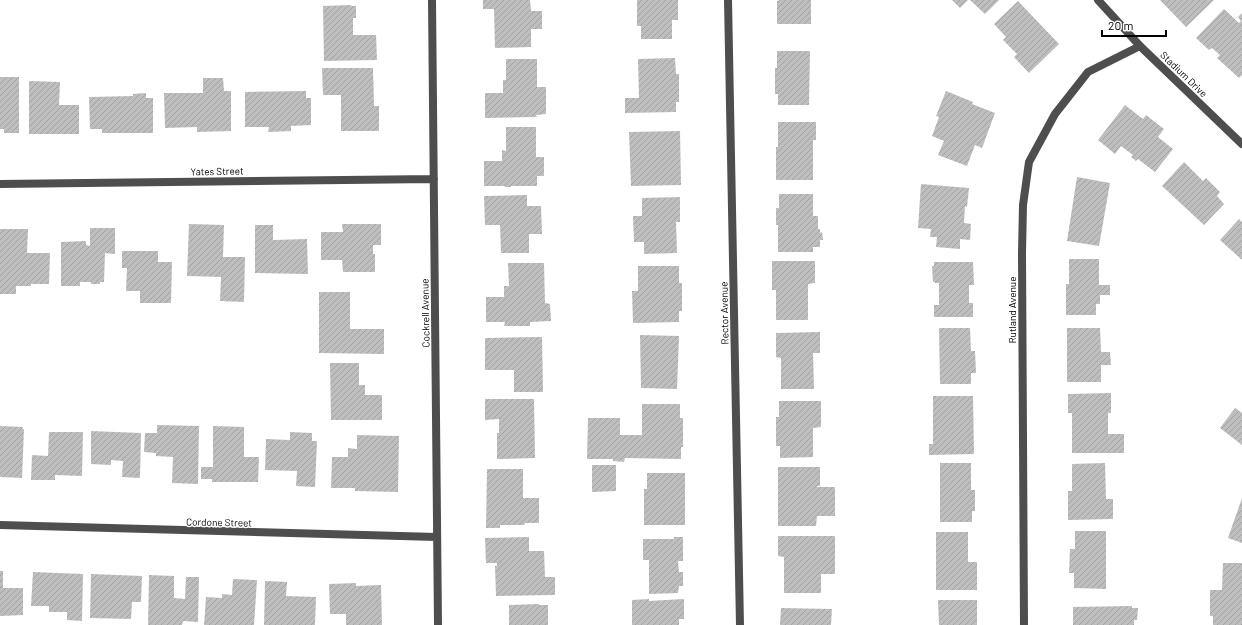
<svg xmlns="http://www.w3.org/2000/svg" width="1242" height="625" viewBox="0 0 1242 625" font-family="Barlow,sans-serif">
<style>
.building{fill:url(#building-hatch)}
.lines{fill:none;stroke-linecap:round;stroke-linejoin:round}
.street{stroke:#4e4e4e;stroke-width:8}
.labels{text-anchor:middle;stroke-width:3;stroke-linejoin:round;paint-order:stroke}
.street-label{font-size:10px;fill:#000;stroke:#fff}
</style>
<defs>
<pattern id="building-hatch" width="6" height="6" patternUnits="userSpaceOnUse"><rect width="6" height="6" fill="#bebebe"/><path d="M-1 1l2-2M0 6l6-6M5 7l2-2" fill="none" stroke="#a2a2a2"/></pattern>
</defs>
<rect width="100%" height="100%" fill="#fff"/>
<path class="building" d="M 483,0 L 530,0 L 531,11 L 542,11 L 542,29 L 531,29 L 531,47 L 495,48 L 494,9 L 483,9 Z
M 637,0 L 678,0 L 678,20 L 672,20 L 672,39 L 641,39 L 641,26 L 637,26 Z
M 780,0 L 811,0 L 811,24 L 777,24 L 777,1 Z
M 952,0 L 968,0 L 960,8 Z
M 970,0 L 999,0 L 985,14 Z
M 1160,0 L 1214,0 L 1186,27 Z
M 1018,1 L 1059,44 L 1029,73 L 1014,57 L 1017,54 L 1003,40 L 1006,37 L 994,24 Z
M 351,5 L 351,6 L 356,6 L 356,18 L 353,18 L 353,35 L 376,35 L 377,60 L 324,61 L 323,6 Z
M 1224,9 L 1239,23 L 1241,21 L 1238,17 L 1242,13 L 1242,75 L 1239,78 L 1217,58 L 1220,55 L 1212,48 L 1209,50 L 1196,38 Z
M 777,51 L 810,51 L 809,105 L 778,105 L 778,94 L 775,94 L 775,68 L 777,68 Z
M 675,58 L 676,74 L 679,74 L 679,102 L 676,102 L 676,112 L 625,113 L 625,98 L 639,98 L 638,59 Z
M 506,59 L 537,59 L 537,87 L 546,87 L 546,114 L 536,115 L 537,117 L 485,118 L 485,93 L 503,93 L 503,80 L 506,80 Z
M 322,68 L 373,68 L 374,106 L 379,106 L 379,131 L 341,131 L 341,95 L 323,95 Z
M 0,77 L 19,77 L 19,133 L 4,133 L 4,129 L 0,129 Z
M 203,78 L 223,78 L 224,91 L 231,91 L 231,131 L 197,132 L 197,127 L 165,128 L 164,93 L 203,93 Z
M 29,81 L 60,82 L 59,105 L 79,105 L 79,134 L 29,134 Z
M 306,91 L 306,98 L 311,98 L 311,125 L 291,126 L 291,131 L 268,132 L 269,127 L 245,127 L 245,92 Z
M 946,91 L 973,102 L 972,104 L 995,113 L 982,148 L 975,145 L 967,166 L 938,155 L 944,141 L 932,136 L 939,117 L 936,116 Z
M 146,93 L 146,98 L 153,98 L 153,133 L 102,133 L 102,129 L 90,129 L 89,97 L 133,96 L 133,94 Z
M 1125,105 L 1143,119 L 1146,115 L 1164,129 L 1158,137 L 1173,149 L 1155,172 L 1138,159 L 1136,161 L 1131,157 L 1133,155 L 1121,146 L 1115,154 L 1098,140 Z
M 778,122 L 816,122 L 816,140 L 813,140 L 813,180 L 776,180 L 776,147 L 778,147 Z
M 506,127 L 536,127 L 536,157 L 544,157 L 544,176 L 537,176 L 537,186 L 511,186 L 511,187 L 505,187 L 505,186 L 484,186 L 484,161 L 502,161 L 502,150 L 506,151 Z
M 680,131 L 681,185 L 631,186 L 629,132 Z
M 1184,162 L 1203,181 L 1206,178 L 1220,192 L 1217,196 L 1224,204 L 1204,225 L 1162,186 Z
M 1077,177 L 1110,183 L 1099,246 L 1067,241 Z
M 921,184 L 969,188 L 967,207 L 965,206 L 964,223 L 971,224 L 970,240 L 960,239 L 960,249 L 936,247 L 937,237 L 930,237 L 931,229 L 918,228 Z
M 779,194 L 813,194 L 813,216 L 818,216 L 818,229 L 820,229 L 820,233 L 822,232 L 823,240 L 820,240 L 820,247 L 813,247 L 813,252 L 778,252 L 778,225 L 776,225 L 776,208 L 779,208 Z
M 527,195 L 527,206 L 541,206 L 542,234 L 529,234 L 529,253 L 501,253 L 500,225 L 485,225 L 484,196 Z
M 680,197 L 680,222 L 676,222 L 677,253 L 644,254 L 644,242 L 634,242 L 633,216 L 642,216 L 642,198 Z
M 1239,219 L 1242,222 L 1242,260 L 1220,240 Z
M 189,224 L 224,225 L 223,257 L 245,257 L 244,302 L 220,301 L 221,277 L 187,276 Z
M 342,224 L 381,224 L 381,245 L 373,245 L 373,254 L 375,254 L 375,272 L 343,272 L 342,260 L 321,260 L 321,232 L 343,232 Z
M 255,225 L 273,225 L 273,240 L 307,239 L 308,274 L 255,273 Z
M 90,228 L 115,228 L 115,254 L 105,253 L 104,282 L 100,282 L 100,284 L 91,284 L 91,282 L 80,282 L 80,286 L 61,286 L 61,242 L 86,241 L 86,245 L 90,246 Z
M 0,229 L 28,229 L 27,253 L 50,253 L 49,284 L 31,284 L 31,286 L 16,286 L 16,294 L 0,294 Z
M 122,251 L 158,251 L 158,262 L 172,262 L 171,303 L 140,303 L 140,291 L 126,291 L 127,268 L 122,268 Z
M 1069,259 L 1099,259 L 1099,285 L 1110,285 L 1110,295 L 1100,295 L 1100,304 L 1096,304 L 1096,315 L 1066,315 L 1066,284 L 1069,284 Z
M 772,261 L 815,261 L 815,283 L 808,284 L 808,320 L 776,320 L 776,290 L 772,290 Z
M 934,262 L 973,262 L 974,285 L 969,285 L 969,303 L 973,303 L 973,317 L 934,317 L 934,305 L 939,305 L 939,283 L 935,283 L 935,282 L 933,282 L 932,266 L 934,266 Z
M 508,263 L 544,263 L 545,303 L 550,304 L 551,321 L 530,322 L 530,326 L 504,326 L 505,322 L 486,322 L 486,297 L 504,297 L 504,286 L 509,286 Z
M 638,266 L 679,266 L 679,283 L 682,283 L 682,311 L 679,311 L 679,322 L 633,323 L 632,291 L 638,291 Z
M 319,292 L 350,292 L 350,329 L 384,329 L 384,354 L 319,353 Z
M 939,328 L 970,328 L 971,351 L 975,351 L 976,373 L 971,373 L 971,384 L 940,384 Z
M 1067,328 L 1100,328 L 1101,352 L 1110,352 L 1111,365 L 1101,365 L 1101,382 L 1067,382 Z
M 820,332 L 820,353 L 813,353 L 814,389 L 781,389 L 781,358 L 776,357 L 776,333 Z
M 640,335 L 679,336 L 677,389 L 641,388 Z
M 542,337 L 543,392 L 514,392 L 514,370 L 485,370 L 485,338 Z
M 330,363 L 359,363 L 359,385 L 365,385 L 365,395 L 382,395 L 382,420 L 331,420 Z
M 1111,393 L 1111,413 L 1108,413 L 1108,434 L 1124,434 L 1124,453 L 1072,453 L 1072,413 L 1068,413 L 1068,394 Z
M 933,396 L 973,396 L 974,454 L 929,455 L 929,444 L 933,444 Z
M 485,399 L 534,399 L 535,458 L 497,459 L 497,433 L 499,433 L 499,419 L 485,420 Z
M 779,401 L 821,401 L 821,427 L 813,428 L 813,457 L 780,458 L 780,446 L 776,446 L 776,417 L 779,417 Z
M 642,404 L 680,404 L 680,418 L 683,418 L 683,447 L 681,447 L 681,459 L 625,458 L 624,462 L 613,461 L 613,459 L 587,459 L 588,418 L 620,418 L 620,435 L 642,435 Z
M 1235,408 L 1242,413 L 1242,445 L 1220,428 Z
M 157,425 L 199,426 L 198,484 L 172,483 L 173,457 L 156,456 L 156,453 L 144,452 L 145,433 L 157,433 Z
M 0,426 L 23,427 L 22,429 L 24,429 L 22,478 L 0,477 Z
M 213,426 L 244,427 L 244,457 L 259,457 L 258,482 L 212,482 L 212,479 L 201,479 L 201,467 L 213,467 Z
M 91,431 L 141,433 L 140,478 L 122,477 L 123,461 L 111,460 L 111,465 L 91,464 Z
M 49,432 L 83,432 L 82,476 L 55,475 L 55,480 L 31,480 L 32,455 L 48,456 Z
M 290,432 L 312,433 L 312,441 L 317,441 L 315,487 L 296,486 L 297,471 L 265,470 L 266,439 L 290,440 Z
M 357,435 L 399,436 L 398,492 L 355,491 L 355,488 L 331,488 L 332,457 L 348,457 L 348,448 L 357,449 Z
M 940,463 L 971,463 L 971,490 L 975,490 L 975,511 L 972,511 L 972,522 L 940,522 Z
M 1105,463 L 1106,499 L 1113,499 L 1113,519 L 1068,520 L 1068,491 L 1072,491 L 1072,464 Z
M 592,465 L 616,465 L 616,491 L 592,492 Z
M 778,467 L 820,467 L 820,486 L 817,486 L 817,487 L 835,487 L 835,516 L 817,516 L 816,526 L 778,526 Z
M 487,469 L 523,469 L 523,498 L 539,498 L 539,523 L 525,523 L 524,525 L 500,525 L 500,528 L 486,528 Z
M 647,473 L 685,473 L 685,525 L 644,525 L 644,489 L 647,489 Z
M 1242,498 L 1242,543 L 1228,538 Z
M 1075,531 L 1106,531 L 1106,589 L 1074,588 L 1074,573 L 1069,573 L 1070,549 L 1075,549 Z
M 936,532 L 968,532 L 968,562 L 977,562 L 977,590 L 936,590 Z
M 778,536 L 835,536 L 835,574 L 821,574 L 821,593 L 784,593 L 784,557 L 778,556 Z
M 529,537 L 529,551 L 544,551 L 545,577 L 555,577 L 555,595 L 496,596 L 495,566 L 497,566 L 497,563 L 486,563 L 485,538 Z
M 674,537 L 683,537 L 683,561 L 678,561 L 679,572 L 683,572 L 683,586 L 679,586 L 678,593 L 649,594 L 649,560 L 643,560 L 643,539 L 674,539 Z
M 1223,563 L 1242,563 L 1242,625 L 1213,625 L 1213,616 L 1210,616 L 1210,590 L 1222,590 Z
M 0,571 L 3,571 L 3,588 L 23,588 L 23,615 L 0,616 Z
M 33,572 L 83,574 L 82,621 L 67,620 L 67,612 L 49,612 L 49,606 L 31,606 Z
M 91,574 L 142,576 L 141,602 L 132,602 L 131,619 L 90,618 Z
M 149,575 L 174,576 L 174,598 L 185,599 L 186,577 L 199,577 L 198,622 L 183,621 L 182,625 L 148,625 Z
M 233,579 L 257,580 L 254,625 L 204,625 L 206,597 L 222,598 L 222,594 L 232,595 Z
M 265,581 L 287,582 L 286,596 L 316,597 L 315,625 L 264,625 Z
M 356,583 L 356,586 L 381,585 L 382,625 L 346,625 L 346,614 L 330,614 L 329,584 Z
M 649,599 L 649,601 L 684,599 L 684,619 L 679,619 L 679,625 L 632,625 L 632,600 Z
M 938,600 L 977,600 L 977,625 L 939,625 Z
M 539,604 L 539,605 L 548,605 L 548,625 L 509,625 L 509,605 Z
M 1132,606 L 1132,608 L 1138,608 L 1137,620 L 1134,620 L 1134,625 L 1073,625 L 1073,607 Z
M 781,608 L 832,609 L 831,625 L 780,625 Z"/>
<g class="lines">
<path class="street" d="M 432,0 L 438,625
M 728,0 L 740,625
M 1098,0 L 1140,46 L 1242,144
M 0,184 L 434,179
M 0,525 L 437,537
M 1024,625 L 1022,253 L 1023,205 L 1029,162 L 1055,114 L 1088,72 L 1140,46"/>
</g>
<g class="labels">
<g class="street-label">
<text transform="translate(1184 74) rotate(44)" y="4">Stadium Drive</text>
<text transform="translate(217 171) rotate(-1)" y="4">Yates Street</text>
<text transform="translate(1012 310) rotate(-90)" y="4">Rutland Avenue</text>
<text transform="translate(425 313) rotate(-91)" y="4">Cockrell Avenue</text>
<text transform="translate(724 313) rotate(-91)" y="4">Rector Avenue</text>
<text transform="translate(219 522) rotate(1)" y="4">Cordone Street</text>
</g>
</g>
<path d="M1102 30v6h64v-6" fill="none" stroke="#000000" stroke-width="2"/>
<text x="1108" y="30" font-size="12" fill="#000000" stroke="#ffffff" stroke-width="3" paint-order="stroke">20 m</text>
</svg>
